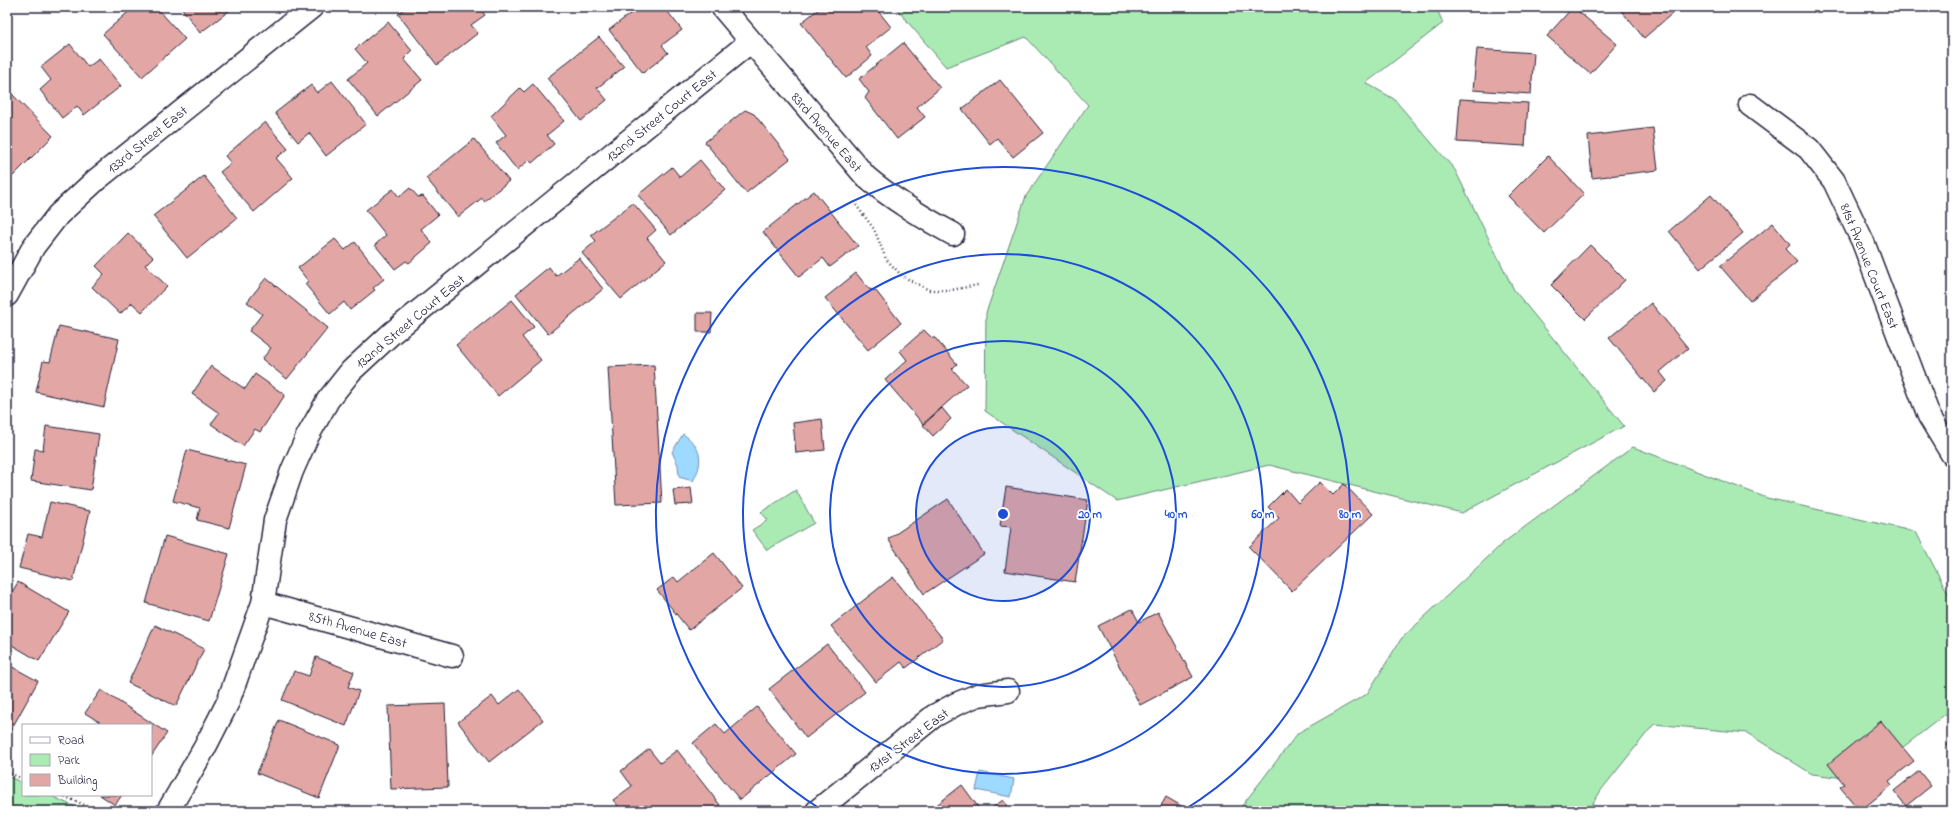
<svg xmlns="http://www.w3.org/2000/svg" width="1959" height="818" viewBox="0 0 1959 818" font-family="'Indie Flower',sans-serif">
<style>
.green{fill:#aaebb4;stroke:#668678}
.water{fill:#9ed9ff;stroke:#6c90b1}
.building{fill:#e2a7a5;stroke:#22223b}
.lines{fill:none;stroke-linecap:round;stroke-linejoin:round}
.minor-casing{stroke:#22223b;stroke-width:25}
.path{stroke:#22223b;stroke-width:2.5;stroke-dasharray:1 3;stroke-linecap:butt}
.minor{stroke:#fff;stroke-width:22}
.ring{fill:none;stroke:#1d4ed8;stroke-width:2}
.labels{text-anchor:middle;stroke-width:3.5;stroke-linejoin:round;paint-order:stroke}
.street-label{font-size:14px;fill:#22223b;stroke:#fff}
.centre{fill:#1d4ed8;stroke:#fff;stroke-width:2}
.ring-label{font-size:12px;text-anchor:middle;font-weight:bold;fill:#1d4ed8;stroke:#fff;stroke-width:3.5;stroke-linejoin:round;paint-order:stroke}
</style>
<rect width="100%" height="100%" fill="#fff"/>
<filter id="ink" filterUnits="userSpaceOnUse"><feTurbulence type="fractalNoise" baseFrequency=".025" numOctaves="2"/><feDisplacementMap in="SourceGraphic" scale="8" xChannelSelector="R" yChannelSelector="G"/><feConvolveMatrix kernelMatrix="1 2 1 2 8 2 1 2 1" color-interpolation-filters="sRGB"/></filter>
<g filter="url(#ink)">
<path class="green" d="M 895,7 L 1436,7 L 1443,23 L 1366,83 L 1394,99 L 1455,170 L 1514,290 L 1624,426 L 1462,513 L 1269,465 L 1117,501 L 985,411 L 986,313 L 1026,196 L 1088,105 L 1026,37 L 946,67 Z
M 1633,447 L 1767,498 L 1916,532 L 1952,601 L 1952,709 L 1861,780 L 1812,774 L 1747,733 L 1654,724 L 1602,789 L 1588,811 L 1238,811 L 1298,733 L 1367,694 L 1401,639 L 1503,543 Z
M 796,490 L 814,523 L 767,550 L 752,530 L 768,520 L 761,512 Z
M 7,776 L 23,783 L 23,795 L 49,795 L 84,811 L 7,811 Z"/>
<path class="water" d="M 683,434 C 702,447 704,462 693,481 L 679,477 L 678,465 L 672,452 Z
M 980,772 L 1014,779 L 1011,797 L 976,790 Z"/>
<path class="building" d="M 134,7 L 156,7 L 185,39 L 142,77 L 103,34 Z
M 181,7 L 234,7 L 200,33 Z
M 406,7 L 479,7 L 485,15 L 471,25 L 478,33 L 437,65 L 398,14 Z
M 494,7 L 506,7 L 498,13 Z
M 639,7 L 664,7 L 682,30 L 662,45 L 668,53 L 643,73 L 609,30 Z
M 821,7 L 875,7 L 891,27 L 866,47 L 872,56 L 846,78 L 801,23 Z
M 1573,7 L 1617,44 L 1590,74 L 1547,36 Z
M 1618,7 L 1672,7 L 1675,11 L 1644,38 Z
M 388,22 L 412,51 L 404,59 L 422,80 L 378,116 L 348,79 L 367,63 L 355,49 Z
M 599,37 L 624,67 L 597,88 L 607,100 L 581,121 L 547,78 Z
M 903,43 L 940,88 L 917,107 L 925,117 L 897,139 L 865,98 L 869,92 L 859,79 Z
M 70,44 L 88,67 L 99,59 L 121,86 L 84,115 L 77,106 L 62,118 L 40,90 L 51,80 L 41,67 Z
M 1477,49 L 1534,53 L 1531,94 L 1473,90 Z
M 1000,80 L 1043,133 L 1013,157 L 997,138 L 990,144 L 962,109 Z
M 332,81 L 366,124 L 326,156 L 309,133 L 298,142 L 275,113 L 311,85 L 317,93 Z
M 533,84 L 564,121 L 547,135 L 554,144 L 532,163 L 529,160 L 517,170 L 496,143 L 506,135 L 491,116 L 520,88 L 524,92 Z
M 10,92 L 53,136 L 7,182 L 7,95 Z
M 1460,99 L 1528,103 L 1525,146 L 1457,142 Z
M 745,110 L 754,114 L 790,159 L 746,193 L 705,142 Z
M 265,122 L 288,149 L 276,158 L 293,178 L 254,212 L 220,172 L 231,163 L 225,156 Z
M 1653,128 L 1658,170 L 1592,178 L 1588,136 Z
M 474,139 L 509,181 L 484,201 L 482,198 L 458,217 L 426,178 Z
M 1548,156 L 1584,194 L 1544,233 L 1508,196 Z
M 700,160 L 725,190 L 671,235 L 638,195 L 672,167 L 680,177 Z
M 204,176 L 237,218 L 187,258 L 153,216 Z
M 410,188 L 418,197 L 423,196 L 438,215 L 421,229 L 432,243 L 409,263 L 406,261 L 395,269 L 375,245 L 386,235 L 366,210 L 393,189 L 399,197 Z
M 814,191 L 858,246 L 830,267 L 823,258 L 799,277 L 763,232 Z
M 1711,195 L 1743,233 L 1700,269 L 1669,231 Z
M 633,203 L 656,230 L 647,238 L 666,261 L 621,299 L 582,253 L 596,241 L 591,235 Z
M 1773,223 L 1790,244 L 1785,249 L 1797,262 L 1750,301 L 1720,266 Z
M 128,233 L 153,257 L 145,265 L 167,286 L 142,312 L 132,303 L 120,314 L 92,287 L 104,274 L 96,266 Z
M 335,239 L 345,250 L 355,242 L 384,279 L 373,288 L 375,290 L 350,310 L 344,302 L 330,314 L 305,284 L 308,281 L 298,268 Z
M 1590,245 L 1625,280 L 1585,319 L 1551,285 Z
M 579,258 L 603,289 L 548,334 L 516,294 L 549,267 L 556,276 Z
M 856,273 L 869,289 L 876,291 L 901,323 L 868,350 L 825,298 Z
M 266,278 L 328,328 L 287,379 L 262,359 L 271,348 L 249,331 L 262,314 L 247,302 Z
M 512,300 L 534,327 L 522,337 L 541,360 L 498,396 L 456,345 Z
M 1651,303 L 1688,348 L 1660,372 L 1667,381 L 1654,392 L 1609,338 Z
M 697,313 L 712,313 L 711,332 L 697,332 Z
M 59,326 L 119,339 L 104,407 L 36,392 L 43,361 L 50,362 Z
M 924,330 L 932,338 L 935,338 L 957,364 L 952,369 L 967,385 L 923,424 L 885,380 L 907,360 L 900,351 Z
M 654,365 L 662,503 L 616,505 L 608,367 Z
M 211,366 L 245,389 L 255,374 L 285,395 L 260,432 L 255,429 L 243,446 L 211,424 L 219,413 L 192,394 Z
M 942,408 L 951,419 L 933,436 L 923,425 Z
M 822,419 L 825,450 L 796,453 L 793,423 Z
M 46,426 L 99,434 L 91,490 L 31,481 L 35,449 L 43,450 Z
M 187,450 L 246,465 L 229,528 L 197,520 L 200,508 L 173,501 Z
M 1320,482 L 1333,495 L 1344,484 L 1373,514 L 1292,591 L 1249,547 L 1279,518 L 1268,507 L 1286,489 L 1298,503 Z
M 1006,487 L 1088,500 L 1075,582 L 1005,571 L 1011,527 L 1000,526 Z
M 691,488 L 693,504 L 675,505 L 673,490 Z
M 948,499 L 984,554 L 924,594 L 888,539 Z
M 50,502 L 90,511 L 73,581 L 19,568 L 28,534 L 42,537 Z
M 165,536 L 229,554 L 209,621 L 146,603 Z
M 714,553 L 742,588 L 689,630 L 657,590 L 674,577 L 678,582 Z
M 893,577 L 943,639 L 906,668 L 901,662 L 876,682 L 831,626 Z
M 18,582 L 69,612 L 39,661 L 7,642 L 7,601 Z
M 1132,609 L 1139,622 L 1158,612 L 1193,677 L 1140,705 L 1098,626 Z
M 155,625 L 204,649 L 176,706 L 128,683 Z
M 827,644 L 865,692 L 806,738 L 769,689 Z
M 316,657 L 354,672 L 348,687 L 359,691 L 346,726 L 282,700 L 294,671 L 309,676 Z
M 7,664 L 38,681 L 7,737 Z
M 519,689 L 543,720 L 489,762 L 458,722 L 492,696 L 499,705 Z
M 101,690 L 167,733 L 151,757 L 151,725 L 99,725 L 101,723 L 85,713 Z
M 445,704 L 448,787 L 391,789 L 388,706 Z
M 757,707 L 796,754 L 740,800 L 693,743 L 716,724 L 725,734 Z
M 279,720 L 340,745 L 319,798 L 257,773 Z
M 1881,721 L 1914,761 L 1889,781 L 1892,785 L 1860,811 L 1840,787 L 1844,784 L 1828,764 Z
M 1952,741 L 1952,750 L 1947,745 Z
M 649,749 L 660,763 L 677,750 L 720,805 L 712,811 L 622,811 L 613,800 L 632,786 L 621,771 Z
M 1919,771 L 1931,786 L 1906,806 L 1894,791 Z
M 962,785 L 981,811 L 929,811 Z
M 100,795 L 122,795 L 115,805 Z
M 1166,797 L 1190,811 L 1158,811 Z
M 1003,800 L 1012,811 L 988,811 Z"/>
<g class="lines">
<g class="minor-casing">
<path id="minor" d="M 722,7 L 866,177 C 893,200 922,217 953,234
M 1750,105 L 1809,149 L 1834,181 L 1863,242 L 1929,416 L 1952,454
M 7,295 L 34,246 L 58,215 L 96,180 L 312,7
M 263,603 L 452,656
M 168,811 L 204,749 L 228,702 L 263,603 L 275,520 L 292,471 L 307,437 L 328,400 L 351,371 L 392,333 L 750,42
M 817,811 L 934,716 L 956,704 L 978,695 L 1008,691"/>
</g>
<path class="path" d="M 856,205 L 874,229 L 886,259 L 902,276 L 929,290 L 951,290 L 978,285
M 7,772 L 23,779
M 61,795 L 99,811"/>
<use href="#minor" class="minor"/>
</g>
</g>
<circle cx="1003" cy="514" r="87" fill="#1d4ed8" fill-opacity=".12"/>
<g class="ring">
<circle cx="1003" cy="514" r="87"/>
<circle cx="1003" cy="514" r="173"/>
<circle cx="1003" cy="514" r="260"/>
<path d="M822 810A347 347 0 1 1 1184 810"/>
</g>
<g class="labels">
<g class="street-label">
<text transform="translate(661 115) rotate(-39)" y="5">132nd Street Court East</text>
<text transform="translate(827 132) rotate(49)" y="5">83rd Avenue East</text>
<text transform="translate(147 139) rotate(-39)" y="5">133rd Street East</text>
<text transform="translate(1870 266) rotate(68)" y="5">81st Avenue Court East</text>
<text transform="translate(410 321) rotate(-40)" y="5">132nd Street Court East</text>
<text transform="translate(358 629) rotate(16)" y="5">85th Avenue East</text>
<text transform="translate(908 740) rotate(-37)" y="5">131st Street East</text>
</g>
</g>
<circle cx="1003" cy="514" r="6" class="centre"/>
<g class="ring-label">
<text x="1090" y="518">20 m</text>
<text x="1176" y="518">40 m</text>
<text x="1263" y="518">60 m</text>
<text x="1350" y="518">80 m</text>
</g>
<rect width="1959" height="818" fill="none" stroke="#fff" stroke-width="24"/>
<rect x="12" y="12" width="1935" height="794" fill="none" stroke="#22223b" stroke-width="1.5" filter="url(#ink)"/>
<rect x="22" y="724" width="130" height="72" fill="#ffffff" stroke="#a7a7b1"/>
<rect x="30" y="737" width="20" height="6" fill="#ffffff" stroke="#a7a7b1"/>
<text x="58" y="744" font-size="12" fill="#22223b">Road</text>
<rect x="30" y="754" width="20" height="12" fill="#aaebb4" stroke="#a7a7b1"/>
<text x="58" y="764" font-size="12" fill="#22223b">Park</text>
<rect x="30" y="774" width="20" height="12" fill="#e2a7a5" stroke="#a7a7b1"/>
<text x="58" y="784" font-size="12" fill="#22223b">Building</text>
</svg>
